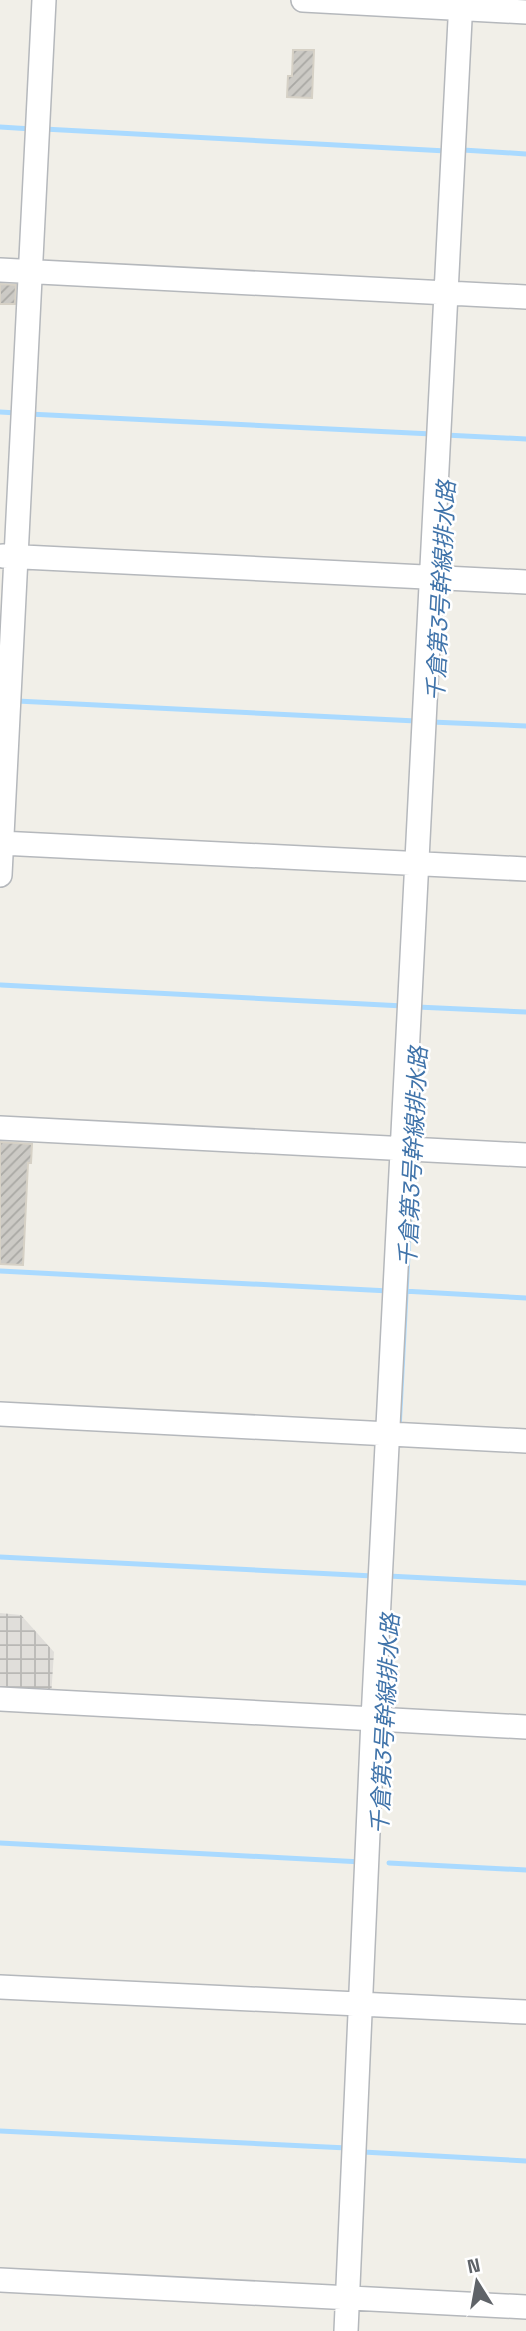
<svg xmlns="http://www.w3.org/2000/svg" width="526" height="2331" viewBox="0 0 526 2331" font-family="'Space Grotesk','Noto Sans JP',sans-serif">
<style>
.industrial{fill:url(#industrial-grid)}
.lines{fill:none;stroke-linecap:round;stroke-linejoin:round}
.stream{stroke:#aadaff;stroke-width:5}
.building{fill:url(#building-hatch);stroke:#d6d1c6;stroke-width:2}
.minor-casing{stroke:#b5b8bc;stroke-width:26}
.minor{stroke:#fff;stroke-width:23}
.labels{text-anchor:middle;stroke-width:5;stroke-linejoin:round;paint-order:stroke}
.water-label{font-size:23px;font-style:italic;fill:#4174aa;stroke:#fff}
</style>
<defs>
<pattern id="industrial-grid" width="8" height="8" patternUnits="userSpaceOnUse" patternTransform="scale(1.75)"><rect width="8" height="8" fill="#e0deda"/><path d="M0 4h8M4 0v8" fill="none" stroke="#b9b8b5"/></pattern>
<pattern id="building-hatch" width="6" height="6" patternUnits="userSpaceOnUse" patternTransform="scale(1.75)"><rect width="6" height="6" fill="#cccac5"/><path d="M-1 1l2-2M0 6l6-6M5 7l2-2" fill="none" stroke="#a9a8a4"/></pattern>
</defs>
<rect width="100%" height="100%" fill="#f1efe8"/>
<path class="industrial" d="M 0,1613 L 21,1615 L 54,1652 L 51,1697 L 0,1693 Z"/>
<g class="lines">
<path class="stream" d="M 0,127 L 32,129
M 44,129 L 446,151
M 463,150 L 526,154
M 0,412 L 17,413
M 29,414 L 432,434
M 445,435 L 526,439
M 17,701 L 416,721
M 431,722 L 526,726
M 1,985 L 403,1006
M 417,1007 L 526,1012
M 414,1143 L 419,1048
M 0,1271 L 389,1291
M 403,1291 L 526,1298
M 399,1430 L 413,1157
M 0,1557 L 373,1576
M 388,1576 L 526,1583
M 0,1843 L 362,1862
M 389,1863 L 526,1870
M 0,2131 L 347,2148
M 363,2149 L 363,2152 L 526,2161"/>
</g>
<path class="building" d="M 293,50 L 314,50 L 312,98 L 287,97 L 288,76 L 292,76 Z
M 0,284 L 16,285 L 15,304 L 0,304 Z
M 0,1142 L 32,1144 L 31,1163 L 28,1163 L 23,1265 L 0,1264 Z"/>
<g class="lines">
<g class="minor-casing">
<path id="minor" d="M 303,0 L 526,12
M 0,270 L 526,297
M 3,556 L 526,582
M 0,843 L 526,869
M 0,875 L 44,0
M 0,1128 L 526,1155
M 0,1414 L 526,1441
M 0,1699 L 526,1727
M 0,1987 L 526,2012
M 0,2280 L 526,2307
M 346,2331 L 373,1719 L 461,0"/>
</g>
<use href="#minor" class="minor"/>
</g>
<g class="labels">
<g class="water-label">
<text transform="translate(441 591) rotate(-87)" y="8">千倉第3号幹線排水路</text>
<text transform="translate(413 1157) rotate(-87)" y="8">千倉第3号幹線排水路</text>
<text transform="translate(385 1724) rotate(-87)" y="8">千倉第3号幹線排水路</text>
</g>
</g>
<g transform="translate(477 2282) rotate(349)" stroke="#ffffff" stroke-width="5" paint-order="stroke">
<path d="M0-5L12 26L0 18L-12 26Z" fill="#5f6368"/>
<text y="-10" font-size="19" font-weight="bold" text-anchor="middle" fill="#5f6368">N</text>
</g>
</svg>
